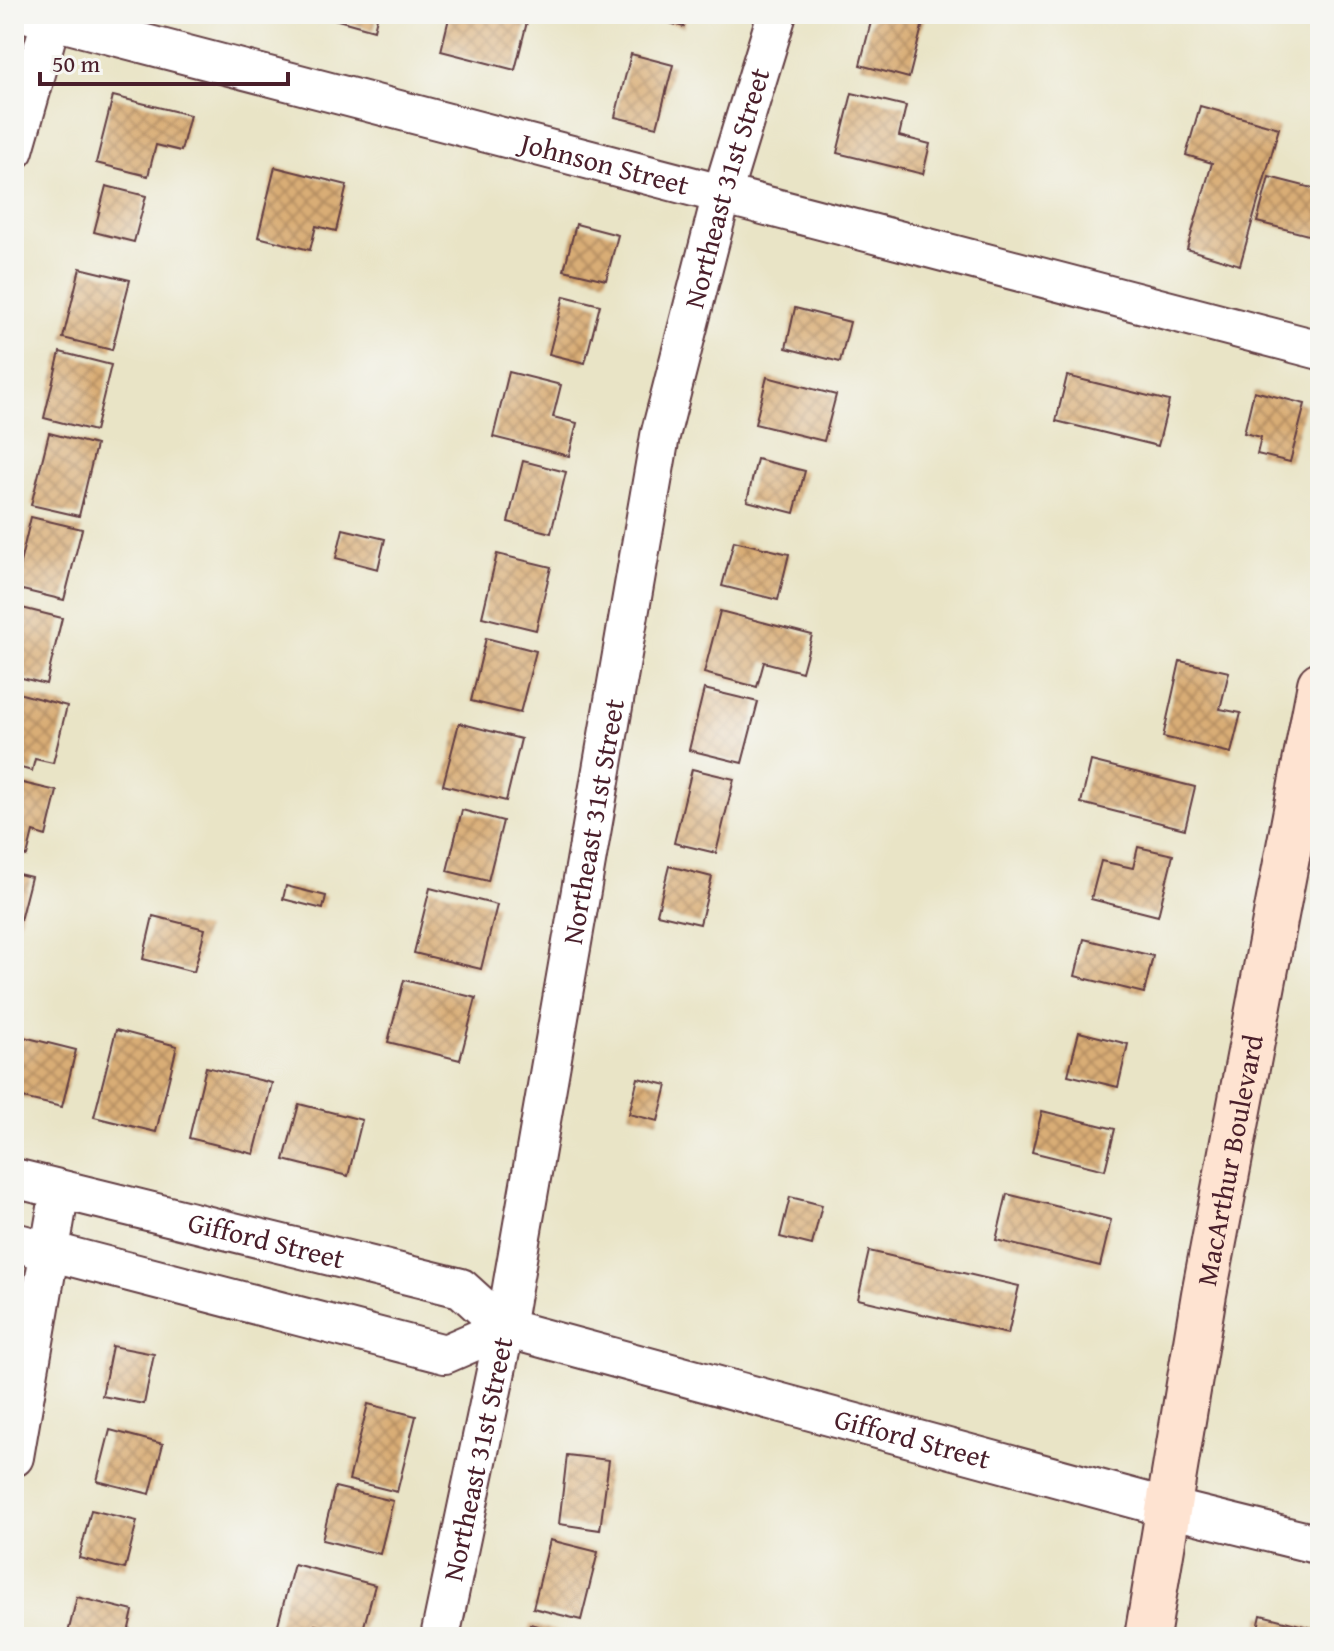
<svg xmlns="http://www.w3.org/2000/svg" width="1334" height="1651" viewBox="0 0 1334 1651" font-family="'Gentium Book Plus',serif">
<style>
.building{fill:url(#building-cross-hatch)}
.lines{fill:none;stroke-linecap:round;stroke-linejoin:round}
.street-casing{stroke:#623d42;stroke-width:42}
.secondary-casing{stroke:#623d42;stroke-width:48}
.street{stroke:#fff;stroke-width:38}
.secondary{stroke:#fee3d1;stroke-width:44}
.labels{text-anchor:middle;stroke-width:8;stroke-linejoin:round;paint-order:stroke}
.street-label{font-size:28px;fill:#4a1f2b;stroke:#f6f6f2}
</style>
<defs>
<pattern id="building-cross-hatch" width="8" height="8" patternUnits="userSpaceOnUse" patternTransform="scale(2)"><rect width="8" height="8" fill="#d9ad76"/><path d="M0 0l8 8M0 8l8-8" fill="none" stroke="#b28c61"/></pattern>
</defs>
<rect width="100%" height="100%" fill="#f6f6f2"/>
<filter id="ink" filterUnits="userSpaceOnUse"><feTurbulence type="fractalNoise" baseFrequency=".0125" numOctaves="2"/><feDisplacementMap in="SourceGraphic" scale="16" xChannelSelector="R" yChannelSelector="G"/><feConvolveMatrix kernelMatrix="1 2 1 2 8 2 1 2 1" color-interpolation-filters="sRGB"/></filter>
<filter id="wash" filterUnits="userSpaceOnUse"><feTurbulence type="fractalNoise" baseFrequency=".006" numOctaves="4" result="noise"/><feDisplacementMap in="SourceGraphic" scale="32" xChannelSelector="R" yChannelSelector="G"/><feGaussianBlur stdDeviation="1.8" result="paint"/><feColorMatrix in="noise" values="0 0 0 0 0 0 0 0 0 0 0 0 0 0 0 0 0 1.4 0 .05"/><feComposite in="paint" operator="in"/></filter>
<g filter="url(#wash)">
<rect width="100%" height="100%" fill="#e9e4c6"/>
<g id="blocks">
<path class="building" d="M 316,14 L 378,14 L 374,30 Z
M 450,14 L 511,14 L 528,18 L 515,70 L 441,51 Z
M 637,14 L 687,14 L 684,27 Z
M 873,14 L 925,15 L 909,78 L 860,65 Z
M 631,54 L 673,65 L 657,127 L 615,117 Z
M 852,93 L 906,106 L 899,136 L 930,144 L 923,174 L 837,153 Z
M 113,96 L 190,115 L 181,151 L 156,145 L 148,176 L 96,163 Z
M 1200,106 L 1279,128 L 1240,265 L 1187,249 L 1212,163 L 1186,155 Z
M 275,167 L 347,185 L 336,231 L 316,226 L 310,250 L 258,237 Z
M 1269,177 L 1320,190 L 1320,238 L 1257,222 Z
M 106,186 L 146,196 L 134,242 L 94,232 Z
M 576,224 L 618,235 L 606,280 L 564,270 Z
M 80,268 L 130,280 L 112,350 L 63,338 Z
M 564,296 L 600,305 L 585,363 L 549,354 Z
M 795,308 L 850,322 L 840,362 L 786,348 Z
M 60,352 L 111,365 L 95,431 L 44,418 Z
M 509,372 L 561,385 L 553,417 L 577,423 L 569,456 L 493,437 Z
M 1067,376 L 1169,401 L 1158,446 L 1056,421 Z
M 767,377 L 836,395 L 824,441 L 755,424 Z
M 1254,391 L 1305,404 L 1290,462 L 1257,454 L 1261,437 L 1244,433 Z
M 49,433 L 96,445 L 79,516 L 31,505 Z
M 757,459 L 805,471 L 794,513 L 747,501 Z
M 523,461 L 566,472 L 551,533 L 508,522 Z
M 31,517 L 82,529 L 64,600 L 14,588 Z
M 343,529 L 385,539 L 378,569 L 336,558 Z
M 734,541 L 789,554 L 778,600 L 722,586 Z
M 497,554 L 551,567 L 536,630 L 482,617 Z
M 14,606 L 62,618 L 46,684 L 14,676 Z
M 720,611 L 812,635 L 802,672 L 764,662 L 757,687 L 704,673 Z
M 486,638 L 536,651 L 520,713 L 471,701 Z
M 1180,661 L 1229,672 L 1220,709 L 1241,713 L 1231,753 L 1163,737 Z
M 704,689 L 758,702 L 742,763 L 689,750 Z
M 14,692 L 67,706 L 53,763 L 35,759 L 32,771 L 14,766 Z
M 459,723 L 521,739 L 506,801 L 443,785 Z
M 1091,761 L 1195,787 L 1185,829 L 1081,803 Z
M 692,769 L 734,779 L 716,853 L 674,843 Z
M 14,781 L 57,791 L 46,836 L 33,832 L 27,856 L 14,853 Z
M 462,810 L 503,821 L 488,881 L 447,871 Z
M 1138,847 L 1173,855 L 1158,916 L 1091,899 L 1101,861 L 1133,868 Z
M 669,866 L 712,877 L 700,924 L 657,914 Z
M 14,873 L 31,877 L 15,940 L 14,939 Z
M 286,886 L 326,896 L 323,909 L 283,899 Z
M 430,888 L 497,905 L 481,969 L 414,953 Z
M 153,916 L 205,929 L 194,972 L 143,959 Z
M 1084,939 L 1153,956 L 1144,993 L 1075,976 Z
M 404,980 L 476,998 L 460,1060 L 388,1042 Z
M 116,1030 L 177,1046 L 156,1132 L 94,1117 Z
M 1079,1032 L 1128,1044 L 1118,1087 L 1068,1075 Z
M 16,1035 L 76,1050 L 62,1107 L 14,1096 Z
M 206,1067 L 272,1083 L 254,1154 L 189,1138 Z
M 638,1078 L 667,1085 L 658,1121 L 629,1114 Z
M 299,1104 L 362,1120 L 348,1176 L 284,1160 Z
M 1042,1111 L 1115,1129 L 1105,1170 L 1032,1152 Z
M 1007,1194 L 1111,1220 L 1100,1266 L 996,1240 Z
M 790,1197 L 822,1205 L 812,1245 L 780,1237 Z
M 869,1251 L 1019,1286 L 1008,1334 L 858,1299 Z
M 112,1346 L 154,1354 L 144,1404 L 102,1396 Z
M 368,1404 L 416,1416 L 397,1492 L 349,1480 Z
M 110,1430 L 163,1444 L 150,1494 L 97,1481 Z
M 567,1455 L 609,1460 L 600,1530 L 559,1524 Z
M 335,1487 L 393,1501 L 380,1554 L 322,1540 Z
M 91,1510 L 137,1521 L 125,1569 L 79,1558 Z
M 550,1540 L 598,1552 L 581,1620 L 533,1608 Z
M 294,1564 L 375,1585 L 361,1637 L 315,1625 L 312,1636 L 277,1628 Z
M 77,1597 L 133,1611 L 127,1637 L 67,1637 Z
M 1261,1615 L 1320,1630 L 1320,1637 L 1256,1637 Z
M 530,1624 L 576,1636 L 576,1637 L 527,1637 Z"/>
</g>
</g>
<g filter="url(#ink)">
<use href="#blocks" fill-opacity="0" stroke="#623d42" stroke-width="2"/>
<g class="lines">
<g class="street-casing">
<g id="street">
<path id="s1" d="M 30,14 L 1320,350"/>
<path d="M 14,150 L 53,14"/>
<path id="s2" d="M 14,1178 L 461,1288 L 505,1328 L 1169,1508 L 1320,1545"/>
<path d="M 14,1242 L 445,1354 L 505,1328"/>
<path d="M 14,1457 L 60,1191"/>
<path id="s3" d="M 440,1637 L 505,1328 L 660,436 L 722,194 L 777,14"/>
</g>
</g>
<g class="secondary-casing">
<g id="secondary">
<path id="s4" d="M 1147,1637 L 1204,1294 L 1320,684"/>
</g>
</g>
<use href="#street" class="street"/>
<use href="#secondary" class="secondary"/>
</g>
</g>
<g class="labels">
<g class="street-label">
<text dy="10" stroke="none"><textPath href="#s1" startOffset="594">Johnson Street</textPath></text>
<text dy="10" stroke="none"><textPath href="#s3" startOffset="1478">Northeast 31st Street</textPath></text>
<text dy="10" stroke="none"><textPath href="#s3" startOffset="830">Northeast 31st Street</textPath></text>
<text dy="10" stroke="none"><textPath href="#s4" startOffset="484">MacArthur Boulevard</textPath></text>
<text dy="10" stroke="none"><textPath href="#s2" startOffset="260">Gifford Street</textPath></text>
<text dy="10" stroke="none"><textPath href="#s2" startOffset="942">Gifford Street</textPath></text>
<text dy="10" stroke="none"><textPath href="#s3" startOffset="182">Northeast 31st Street</textPath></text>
</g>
</g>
<rect width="1334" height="1651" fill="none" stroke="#f6f6f2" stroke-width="48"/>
<path d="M40 72v12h248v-12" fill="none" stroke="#4a1f2b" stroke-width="4"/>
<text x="52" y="72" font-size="24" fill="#4a1f2b" stroke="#f6f6f2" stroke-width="6" paint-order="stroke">50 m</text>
</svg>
